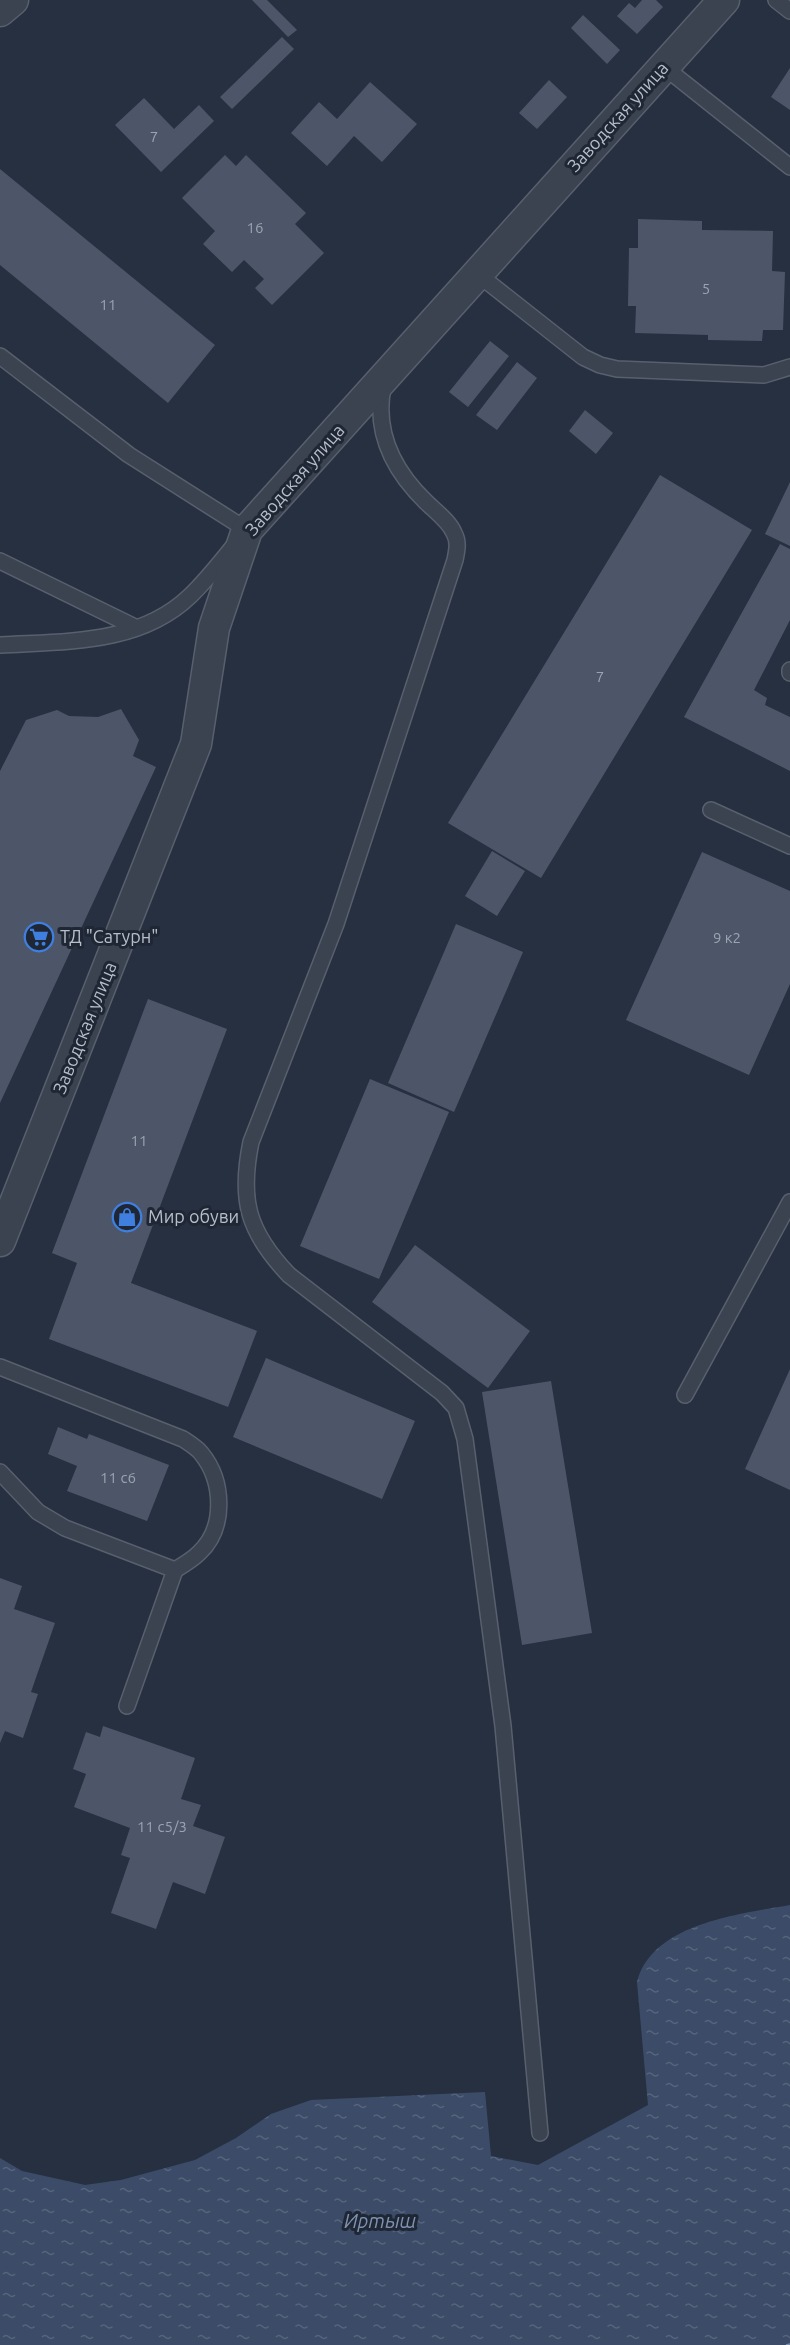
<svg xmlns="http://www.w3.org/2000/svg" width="790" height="2345" viewBox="0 0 790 2345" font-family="Ubuntu,sans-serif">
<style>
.water{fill:url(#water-ripples)}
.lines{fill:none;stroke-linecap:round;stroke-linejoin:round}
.ferry{stroke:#7f91b1;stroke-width:1.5;stroke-dasharray:8 6;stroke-linecap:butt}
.building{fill:#4d5669}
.service-casing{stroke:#58606d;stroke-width:18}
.minor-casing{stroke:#58606d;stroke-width:33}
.service{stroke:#3b4250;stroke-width:15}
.minor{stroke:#3b4250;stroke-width:30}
.labels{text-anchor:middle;stroke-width:6;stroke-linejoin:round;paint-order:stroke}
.number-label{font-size:15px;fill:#9ca3b2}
.street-label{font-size:18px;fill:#b7bdca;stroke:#1f2735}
.poi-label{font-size:18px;fill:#b7bdca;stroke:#1f2735;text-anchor:start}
.water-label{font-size:20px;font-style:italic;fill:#7f91b1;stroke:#1f2735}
</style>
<defs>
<pattern id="water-ripples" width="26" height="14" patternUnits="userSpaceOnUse" patternTransform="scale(1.5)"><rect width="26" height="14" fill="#3c4c68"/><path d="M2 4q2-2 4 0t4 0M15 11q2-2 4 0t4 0" fill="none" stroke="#56647c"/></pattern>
</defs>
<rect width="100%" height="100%" fill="#263040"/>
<path class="water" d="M 790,1905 L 790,2345 L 0,2345 L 0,2158 L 22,2171 L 85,2185 L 121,2180 L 195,2160 L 236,2138 L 271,2114 L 311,2100 L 485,2092 L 491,2156 L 538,2165 L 648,2105 L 637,1982 C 652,1923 740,1914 790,1905 Z"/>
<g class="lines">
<path class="ferry" d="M 786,2345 L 790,2344"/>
</g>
<path class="building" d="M 252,0 L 267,0 L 297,30 L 288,37 Z
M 642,0 L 656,0 L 663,7 L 637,34 L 617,16 L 629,3 L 635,8 Z
M 583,15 L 620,50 L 607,64 L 571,28 Z
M 282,37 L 294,49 L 232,109 L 220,97 Z
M 790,68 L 790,110 L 771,97 Z
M 549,80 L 567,97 L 537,129 L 519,113 Z
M 370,82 L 417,124 L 382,162 L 354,136 L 327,166 L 291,133 L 319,102 L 337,119 Z
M 144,98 L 174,129 L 199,105 L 214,121 L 161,172 L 115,125 Z
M 225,155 L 236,166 L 246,155 L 306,213 L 295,224 L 324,253 L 272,305 L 255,288 L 264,279 L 244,260 L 232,272 L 203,244 L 215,231 L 182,198 Z
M 0,169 L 215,345 L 168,403 L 0,265 Z
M 638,219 L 702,221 L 702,230 L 773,231 L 772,271 L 785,272 L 783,330 L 763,330 L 762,341 L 708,340 L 708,335 L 635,333 L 636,306 L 628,306 L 629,248 L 638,248 Z
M 490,341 L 509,356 L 468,407 L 449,392 Z
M 517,362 L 537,378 L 497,430 L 476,415 Z
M 585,410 L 613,433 L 596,454 L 569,431 Z
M 660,475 L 752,530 L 541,878 L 448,823 Z
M 790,482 L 790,546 L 765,534 Z
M 780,544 L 790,549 L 790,620 L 754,690 L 767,698 L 765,705 L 790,717 L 790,771 L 684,717 Z
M 121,709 L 139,740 L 133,756 L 156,767 L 0,1103 L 0,771 L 26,720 L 57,710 L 69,716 L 98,717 Z
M 492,851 L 525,871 L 497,916 L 465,896 Z
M 702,852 L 790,891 L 790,984 L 749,1075 L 626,1020 Z
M 456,924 L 523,952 L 454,1112 L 388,1083 Z
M 148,999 L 227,1029 L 131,1283 L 257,1331 L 228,1407 L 49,1339 L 77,1263 L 52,1253 Z
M 370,1079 L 449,1112 L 379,1279 L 300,1246 Z
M 415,1245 L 530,1331 L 488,1388 L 372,1302 Z
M 266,1358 L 415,1421 L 382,1499 L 233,1437 Z
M 790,1369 L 790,1490 L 745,1469 Z
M 551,1381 L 592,1633 L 522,1645 L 482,1392 Z
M 58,1427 L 87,1439 L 89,1434 L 169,1465 L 147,1521 L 67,1491 L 77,1466 L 48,1454 Z
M 0,1578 L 22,1586 L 14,1609 L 55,1623 L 31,1692 L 38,1694 L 23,1738 L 5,1731 L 0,1743 Z
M 103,1726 L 195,1758 L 181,1799 L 201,1805 L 193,1826 L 225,1837 L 205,1894 L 173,1882 L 156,1929 L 111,1913 L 130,1858 L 121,1855 L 130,1828 L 74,1807 L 86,1774 L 73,1769 L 86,1732 L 100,1737 Z"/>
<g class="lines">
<g class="service-casing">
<path id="service" d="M 776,0 L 790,11
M 663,66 L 790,167
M 479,275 L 583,357 L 600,365 L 617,369 L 764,375 L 790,367
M 0,356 L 129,455 L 247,530 C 228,552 211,576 190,596 C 139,645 65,641 0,645
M 383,387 C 374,433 394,471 426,502 C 435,511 449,521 454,533 C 459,542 457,550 455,560 L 336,924 L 251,1142 C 239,1200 248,1232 289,1275 L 442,1393 L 456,1408 L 465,1439 L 503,1726 L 540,2133
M 0,561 L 137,628
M 790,670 L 790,673
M 711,810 L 790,846
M 0,1367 L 183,1439 C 189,1443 197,1448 201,1453 C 224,1481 226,1528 199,1553 C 192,1560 183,1565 175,1570 L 65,1528 L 38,1512 L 0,1472
M 685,1395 L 790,1202
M 127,1706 L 175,1570"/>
</g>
<g class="minor-casing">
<path id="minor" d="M 0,11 L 13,0
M 0,1241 L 196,744 L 214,628 L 247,530 L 724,0"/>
</g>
<use href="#service" class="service"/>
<use href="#minor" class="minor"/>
</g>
<defs>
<g id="supermarket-ring" transform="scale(1.5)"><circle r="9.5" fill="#1f2735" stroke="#3f7fe0" stroke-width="1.5"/><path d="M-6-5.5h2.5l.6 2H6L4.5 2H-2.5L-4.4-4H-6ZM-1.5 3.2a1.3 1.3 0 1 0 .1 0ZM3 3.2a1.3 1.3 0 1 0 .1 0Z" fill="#3f7fe0"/></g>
<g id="shop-ring" transform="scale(1.5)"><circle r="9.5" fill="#1f2735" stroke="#3f7fe0" stroke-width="1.5"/><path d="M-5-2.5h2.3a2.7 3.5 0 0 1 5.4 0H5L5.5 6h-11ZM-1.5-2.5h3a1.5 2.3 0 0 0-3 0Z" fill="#3f7fe0"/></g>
</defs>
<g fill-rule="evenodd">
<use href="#supermarket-ring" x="39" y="937"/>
<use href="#shop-ring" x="127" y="1217"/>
</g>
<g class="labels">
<g class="number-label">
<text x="154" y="142">7</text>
<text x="255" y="233">16</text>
<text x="706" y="294">5</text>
<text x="108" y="310">11</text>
<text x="600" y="682">7</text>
<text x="727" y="943">9 к2</text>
<text x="139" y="1146">11</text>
<text x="118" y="1483">11 с6</text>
<text x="162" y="1832">11 с5/3</text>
</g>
<g class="street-label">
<text transform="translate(618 117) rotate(-48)" y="6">Заводская улица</text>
<text transform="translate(295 480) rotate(-49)" y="6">Заводская улица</text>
<text transform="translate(85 1028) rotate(-68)" y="6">Заводская улица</text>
</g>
<g class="poi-label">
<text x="60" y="943">ТД "Сатурн"</text>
<text x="148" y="1223">Мир обуви</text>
</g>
<g class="water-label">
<text x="380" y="2228">Иртыш</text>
</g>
</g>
</svg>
